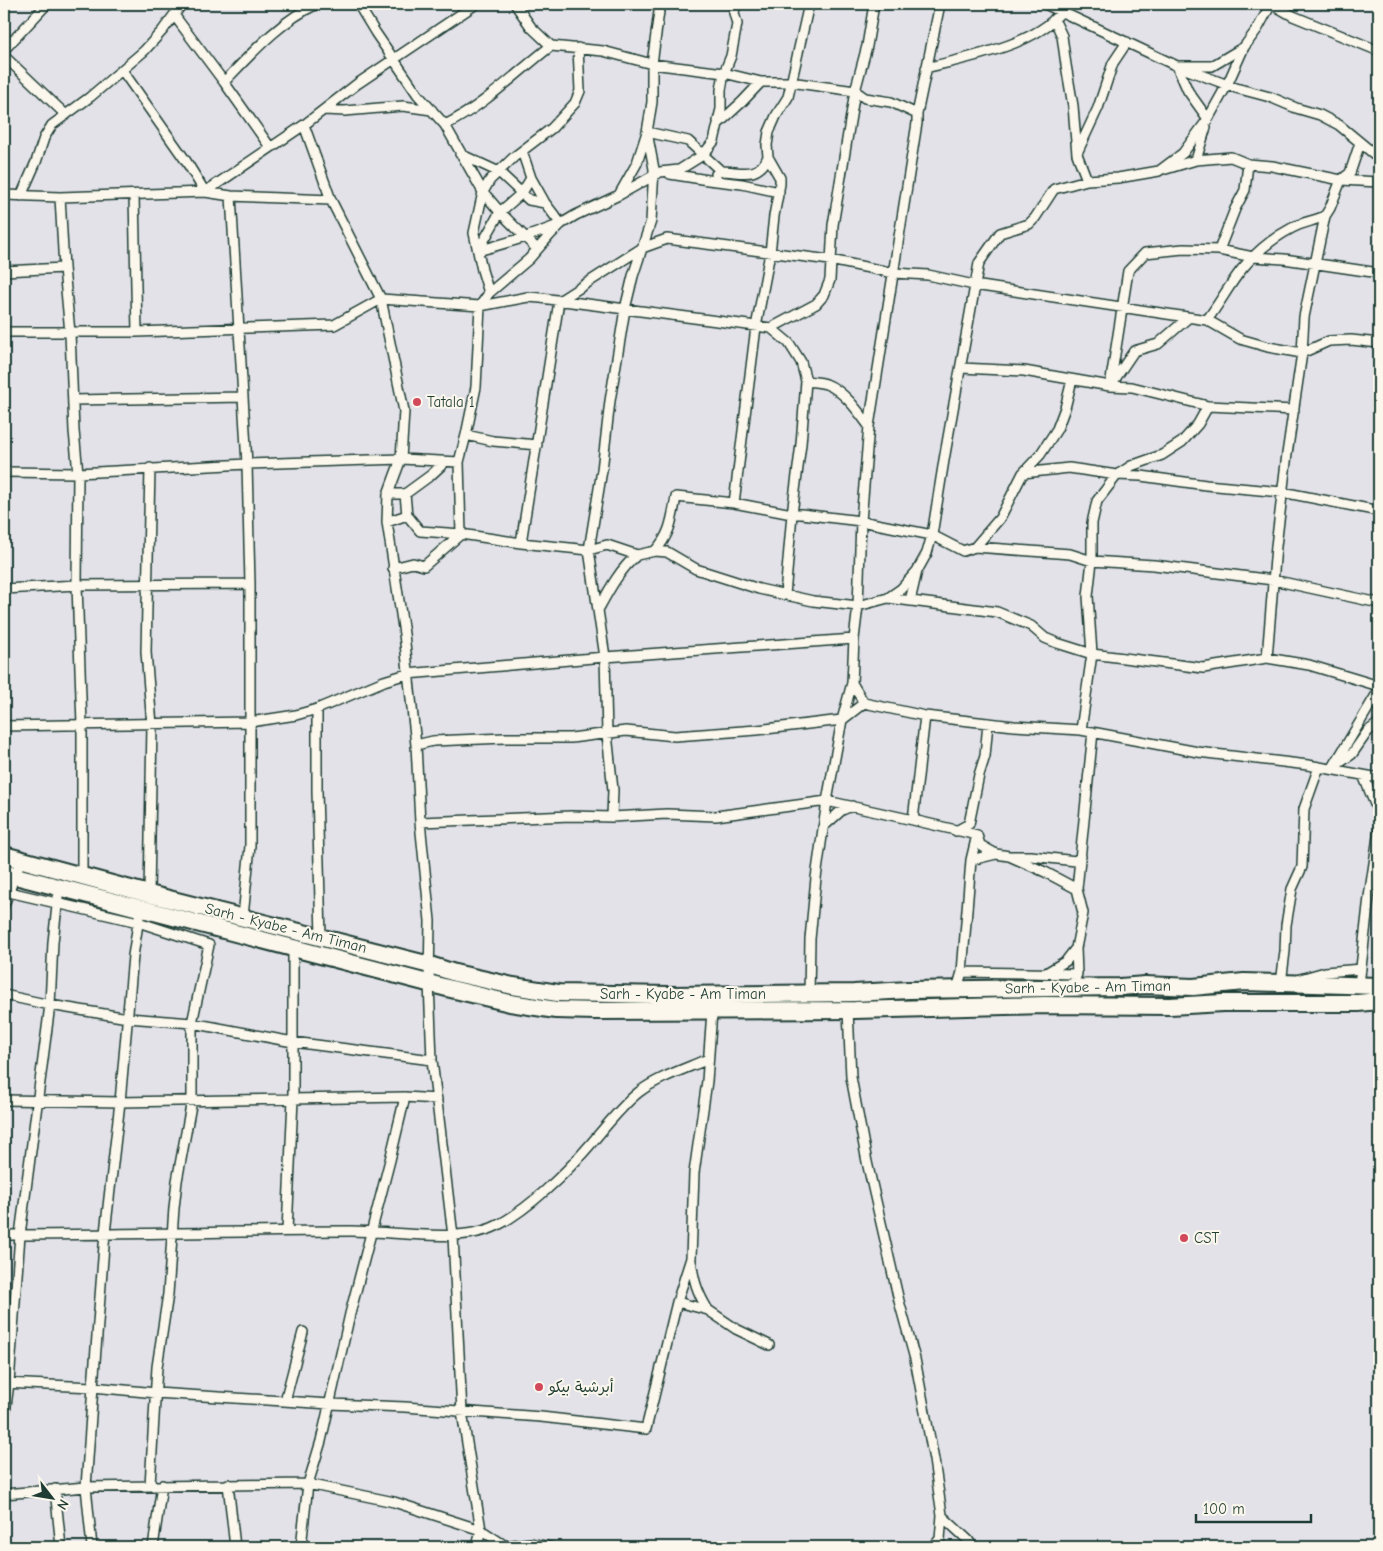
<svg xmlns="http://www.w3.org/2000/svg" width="1383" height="1551" viewBox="0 0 1383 1551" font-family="'Comic Neue','Playpen Sans Arabic',sans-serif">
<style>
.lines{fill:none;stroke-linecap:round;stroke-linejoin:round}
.street-casing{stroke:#1f3d34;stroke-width:12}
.highway-casing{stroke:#1f3d34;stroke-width:20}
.street{stroke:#fbf7ec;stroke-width:9}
.highway{stroke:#fbf7ec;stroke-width:16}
.poi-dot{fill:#d1495b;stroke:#fbf7ec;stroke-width:2}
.labels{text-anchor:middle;stroke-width:4;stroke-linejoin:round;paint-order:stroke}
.poi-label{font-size:15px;fill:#1f3d34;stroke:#fbf7ec;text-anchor:start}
.street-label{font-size:15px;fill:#1f3d34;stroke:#fbf7ec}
</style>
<rect width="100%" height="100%" fill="#e3e2e9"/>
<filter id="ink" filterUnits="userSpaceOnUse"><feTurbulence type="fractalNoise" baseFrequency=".02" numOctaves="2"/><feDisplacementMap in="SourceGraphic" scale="10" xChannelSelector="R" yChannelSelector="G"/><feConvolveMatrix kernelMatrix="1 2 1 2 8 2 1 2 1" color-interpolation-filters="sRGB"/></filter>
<g filter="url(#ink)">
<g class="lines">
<g class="street-casing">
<path id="street" d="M 358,4 L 375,32 L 418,95 L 445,125 L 483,192 L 500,212 L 537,249
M 515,4 L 531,27 L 551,46 L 603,51 L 652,64 L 724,73 L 761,82 L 790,82 L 855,91 L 865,98 L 891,102 L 917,114
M 1045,4 L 1177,66 L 1236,88 L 1270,97 L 1296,108 L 1320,115 L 1339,125 L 1379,158
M 1272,4 L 1293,16 L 1379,51
M 174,15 L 224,82 L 270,147
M 1054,19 L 1062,36 L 1066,65 L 1073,106 L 1077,154 L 1087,180
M 4,50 L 47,4
M 4,56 L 66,115
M 926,68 C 965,58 1049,43 1065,4
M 122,70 L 186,161 L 205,192 L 304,125 L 357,84 L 476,4
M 224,82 C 252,53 280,21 317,4
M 324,110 L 345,111 L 403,106 L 432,110
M 1208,119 L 1188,91 L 1177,66 L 1212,66 L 1244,47
M 718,121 L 721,109 L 721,90 L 724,73 L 731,56 L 737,24 L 734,13 L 736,4
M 304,125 L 331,200 L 381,299 L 404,411 L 401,459 L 388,494 L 387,522 L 404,634 L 416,745 L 420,822 L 430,921 L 429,983 L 432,1060 L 453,1236 L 462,1412 L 481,1530 L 477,1547
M 445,125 C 485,105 516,73 551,46
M 1077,153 L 1098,108 L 1113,63 L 1127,42
M 460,154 L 499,172 L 529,200 L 545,203
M 1196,160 L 1206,127
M 1166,169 L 1196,160 L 1231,157 L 1248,164 L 1272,166 L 1341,180 L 1379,182
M 670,174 L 708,180 L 742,184 L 779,192
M 716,174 L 721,171 C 741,171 757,180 768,157
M 4,195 L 60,197 L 205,192 L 231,196 L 331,200
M 134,195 L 137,332
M 619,195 L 637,163 L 647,132 L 652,102 L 652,64 L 660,4
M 21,196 L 36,162 L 44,138 L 52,125 L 90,97 L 144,51 L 163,30 L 182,4
M 231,196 L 247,464 L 250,584 L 250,846 L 243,917
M 60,197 L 64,268 L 70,333 L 74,431 L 78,473 L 77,585 L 82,725 L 82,875
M 1219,250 L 1235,209 L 1245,190 L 1248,164
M 478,251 L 526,237 L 561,224 L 545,203 L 531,178 L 522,151
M 478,251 L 500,212 L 522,193 L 531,178
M 4,271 L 64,268
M 489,293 L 482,270 L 474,233 L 483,192 L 490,180 L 514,157 L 552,128 L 575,103 L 580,91 L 578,48
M 1207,320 C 1220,303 1229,285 1242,269 C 1256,252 1273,238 1292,228 C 1303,222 1314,221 1325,216
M 771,328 L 816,304 L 824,295 L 830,280 L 833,225 L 855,91 L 867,46 L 874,4
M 4,332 L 137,332 L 334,325 L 381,299 L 480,306 L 489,293 L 529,259 L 550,235 L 561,224 L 576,215 L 619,195 L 660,172 L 679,170 L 703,155 L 714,141 L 718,124 L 742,102 L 761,82
M 961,368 L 1024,371 L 1110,386 L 1132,387 L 1208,406 L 1294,410
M 806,381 C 812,382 820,382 826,384 C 844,391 858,411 869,426
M 1111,385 L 1134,351 L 1158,344 L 1188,318
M 1110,386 L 1128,271 L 1145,253 L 1183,249 L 1219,250 L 1253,257 L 1284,259 L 1379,273
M 73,400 L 243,397
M 466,435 L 476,387 L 480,306 L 528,297 L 541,298 L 771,328 L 789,343 L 801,362 L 806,381 L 801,444 L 792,514 L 785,595
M 4,472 L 78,473 L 247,464 L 401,459 L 459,462
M 1023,473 L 1069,468 L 1117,475 L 1141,476 L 1206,485 L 1282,492 L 1379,511
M 388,494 L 405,494 L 431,475 L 445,462
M 405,494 L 407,515 L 420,531 L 461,534 L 521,543 L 589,550 L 607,545 L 637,555 L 655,551 L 667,552 L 696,569 L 759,589 L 813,601 L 858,606 L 888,598 L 997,612 L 1031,626 L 1045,638 L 1057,643 L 1092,654 L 1203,668 L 1267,658 L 1309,665 L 1379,686
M 734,503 L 756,327 L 770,253 L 774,216 L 780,184 L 780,178 L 768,157 L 767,145 L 769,132 L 776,116 L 788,97 L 809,4
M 387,522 L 407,515
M 461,534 L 459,462 L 466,435 L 493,441 L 537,445
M 521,543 L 559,301 L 642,248 L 667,239 L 830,260 L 894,273 L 928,275 L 974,285 L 1207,320 L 1240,339 L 1268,347 L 1302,353 L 1329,341 L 1351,340 L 1379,343
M 975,547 L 1000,518 L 1023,473 L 1040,455 L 1057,429 L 1065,408 L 1072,380
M 655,551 C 671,534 672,518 676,497 L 734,503 L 792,514 L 801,514 L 861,521 L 932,535 L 963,551 L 975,547 L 1070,554 L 1092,561 L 1154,565 L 1273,580 L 1379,603
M 393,568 L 413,563 L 424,566 L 461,534
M 4,589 L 77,585 L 250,584
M 888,598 L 901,589 L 917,571
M 910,601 L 917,571 L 927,553 L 932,535 L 944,460 L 979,263 L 1000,233 L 1029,224 L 1035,218 L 1054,189 L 1087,180 L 1118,178 L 1159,171 L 1183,153 L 1208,119 L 1228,83 L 1244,47 L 1258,28 L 1271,4
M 598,610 C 609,590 620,569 637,555
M 1267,658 L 1276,546 L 1287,454 L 1302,353 L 1304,317 L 1325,216 L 1330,208 L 1341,180 L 1350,173 L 1360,143
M 852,683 L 864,703 L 925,716 L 1014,726 L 1081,730 L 1198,752 L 1308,765 L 1379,778
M 317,709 L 317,791 L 321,937
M 4,726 L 250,722 L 296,715 L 317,709 L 384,681 L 407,674 L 605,657 L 854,639
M 1081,730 L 1092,654 L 1088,596 L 1092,561 L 1092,523 L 1097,501 L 1117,475 L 1131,466 L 1162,455 L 1182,442 L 1198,424 L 1208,406
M 416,745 L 433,741 L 505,738 L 571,738 L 626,731 L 675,736 L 757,730 L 842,720 L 864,703
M 1335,766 L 1352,754 L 1368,731 L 1379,723
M 1332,769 L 1379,690
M 1363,775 L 1379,814
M 612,817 L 613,790 L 607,734 L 605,657 L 589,550 L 602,470 L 610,401 L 625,309 L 633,276 L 651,221 L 654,169 L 647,132 L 688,141 L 721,171
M 913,820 L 977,835
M 420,822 L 571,816 L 612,817 L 667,814 L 716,816 L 827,801 L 913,820 L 925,716
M 823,827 L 842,810 L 852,806
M 956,831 L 969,824 L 979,775 L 985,756 L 988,723
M 977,835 L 980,845 L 996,854 L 1009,856 L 1045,872 L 1077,889
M 1012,856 L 1031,856 L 1076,861 L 1081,856
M 971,860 L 996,854
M 9,892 L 138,922 L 209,945 L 192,1023 L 192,1100 L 177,1181 L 174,1208 L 168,1294 L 157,1367 L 150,1485
M 149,894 L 152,725 L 146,652 L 150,468
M 4,905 L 21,859
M 962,972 L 1077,974
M 1046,973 L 1066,961 L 1076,948
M 1300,979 L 1325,972 L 1361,969
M 1283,983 L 1281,984 L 1285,951 L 1286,925 L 1292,889 L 1302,867 L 1304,809 L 1319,767
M 1359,985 L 1369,897 L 1379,830
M 1072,988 L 1077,974 L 1076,948 L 1083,913 L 1077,889 L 1093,732
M 957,989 L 962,972 L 971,860 L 977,835
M 4,995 L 50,1005 L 128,1018 L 192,1023 L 293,1042 L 432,1060
M 809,995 L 810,939 L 816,878 L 827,801 L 842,720 L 852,683 L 854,639 L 858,606 L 861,521 L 869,426 L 917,123 L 917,114 L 940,4
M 848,1010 L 851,1077 L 867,1162 L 899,1301 L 915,1359 L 934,1460 L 942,1515 L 940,1539 L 933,1547
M 4,1100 L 120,1102 L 405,1097 L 437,1099
M 287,1231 L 293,1099 L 293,948
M 4,1235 C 119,1235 235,1231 351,1231 C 393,1231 459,1244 496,1226 C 528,1210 566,1173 589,1146 C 604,1129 621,1106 639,1092 C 659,1077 685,1069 708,1059
M 691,1261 C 694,1281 697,1292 708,1310
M 677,1302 L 708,1310 L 736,1329 L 769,1345
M 4,1383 L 93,1387 L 156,1393 L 330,1404 L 405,1407 L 541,1417 L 646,1429 L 677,1302 L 691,1258 L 694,1173 L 707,1081 L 712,1011
M 285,1401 L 303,1332
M 4,1421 L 9,1383 L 20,1235 L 50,1005 L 53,942 L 58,897
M 228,1484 L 235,1547
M 55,1489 L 61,1547
M 4,1494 L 86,1487 L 308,1484 L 394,1502 L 481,1530 L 504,1545
M 942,1516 L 968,1540 L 973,1547
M 92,1547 L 86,1487 L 93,1387 L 105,1233 L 120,1102 L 133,956 L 139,917
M 153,1547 L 162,1485
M 301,1547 L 308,1484 L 321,1441 L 350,1314 L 390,1160 L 405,1097
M 494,1547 L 531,1543 L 550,1547"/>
</g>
<g class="highway-casing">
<path id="highway" d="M 4,855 L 149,894 L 430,965 L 455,973 L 513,986 L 558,993 L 669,995 L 854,993 L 909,990 L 1120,987 L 1145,985 L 1193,987 L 1244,982 L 1379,986
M 4,873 L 451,989 L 510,1003 L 556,1010 L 596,1011 L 855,1010 L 1044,1005 L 1170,1006 L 1223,1003 L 1358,1003 L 1379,1001"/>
</g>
<use href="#street" class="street"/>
<use href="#highway" class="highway"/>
</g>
</g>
<g class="poi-dot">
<circle cx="417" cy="402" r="5"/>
<circle cx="1184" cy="1238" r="5"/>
<circle cx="539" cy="1387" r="5"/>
</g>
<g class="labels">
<g class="poi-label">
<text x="427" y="407">Tatala 1</text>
<text x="1194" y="1243">CST</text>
<text x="549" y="1392">أبرشية بيكو</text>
</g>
<g class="street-label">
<text transform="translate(286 928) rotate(14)" y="5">Sarh - Kyabe - Am Timan</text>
<text transform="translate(1088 987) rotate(-1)" y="5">Sarh - Kyabe - Am Timan</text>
<text x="683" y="999">Sarh - Kyabe - Am Timan</text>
</g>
</g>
<rect width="1383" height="1551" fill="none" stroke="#fbf7ec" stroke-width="20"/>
<rect x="10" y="10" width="1363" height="1531" fill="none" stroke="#1f3d34" stroke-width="2" filter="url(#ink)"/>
<g transform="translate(52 1498) rotate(121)" stroke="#fbf7ec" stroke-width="4" paint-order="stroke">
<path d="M0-4L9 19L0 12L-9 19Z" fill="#1f3d34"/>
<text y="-8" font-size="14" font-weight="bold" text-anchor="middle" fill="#1f3d34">N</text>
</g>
<path d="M1196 1514v8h115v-8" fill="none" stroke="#1f3d34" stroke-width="2.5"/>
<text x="1203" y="1514" font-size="15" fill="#1f3d34" stroke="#fbf7ec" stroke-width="4" paint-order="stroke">100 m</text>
</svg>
